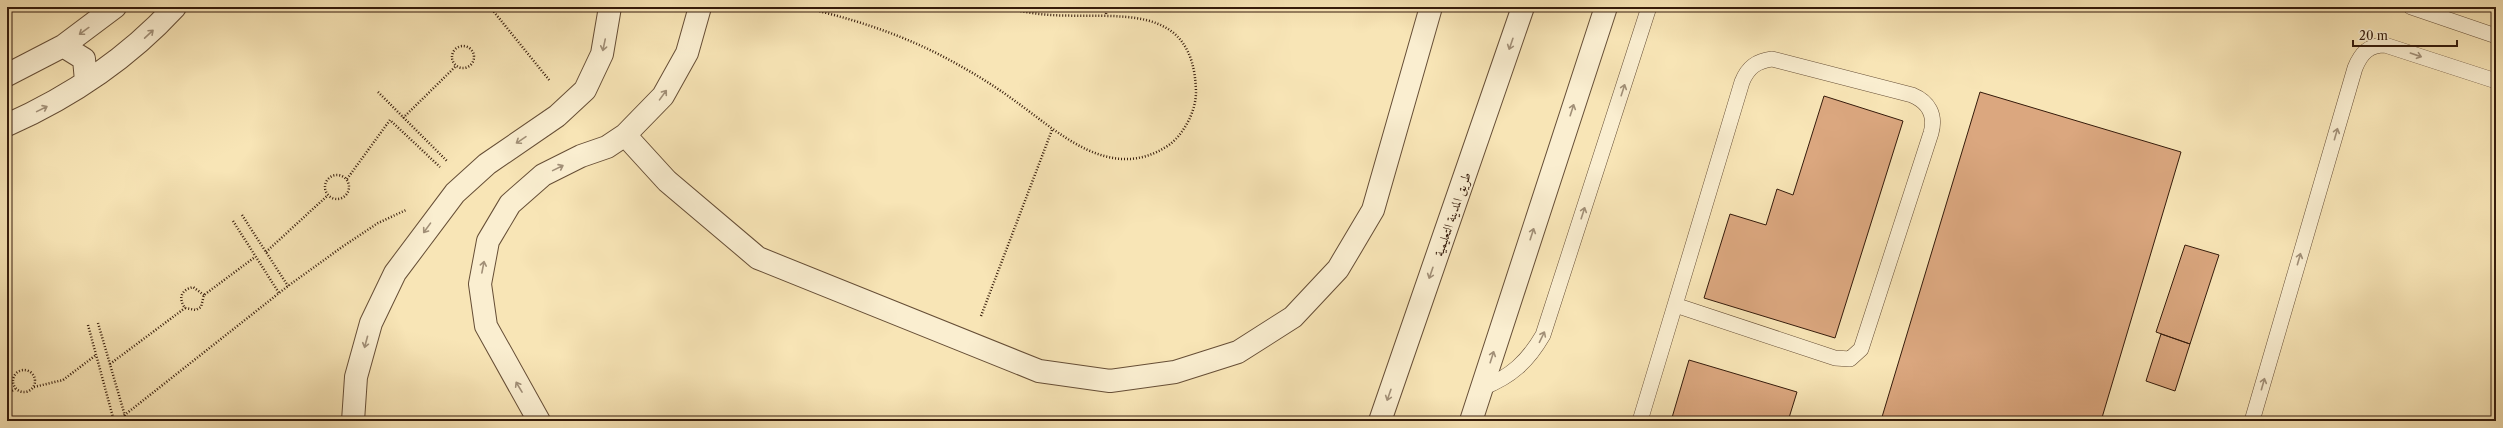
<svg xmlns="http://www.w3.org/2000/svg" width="2503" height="428" viewBox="0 0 2503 428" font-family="'Libre Caslon Text',Amiri,serif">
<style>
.building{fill:#dba77f;stroke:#351b0b}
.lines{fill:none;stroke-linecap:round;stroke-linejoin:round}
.service-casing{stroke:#664e36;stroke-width:16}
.minor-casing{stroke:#664e36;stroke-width:24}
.tertiary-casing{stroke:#664e36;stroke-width:24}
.path{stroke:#351b0b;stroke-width:2.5;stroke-dasharray:1 2;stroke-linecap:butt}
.service{stroke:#faeed0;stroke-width:15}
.minor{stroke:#faeed0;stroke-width:22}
.tertiary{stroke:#faeed0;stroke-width:22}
.oneway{stroke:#a18f77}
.labels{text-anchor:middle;stroke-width:3;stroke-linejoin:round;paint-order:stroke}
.street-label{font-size:13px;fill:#351b0b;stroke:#faeed0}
</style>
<rect width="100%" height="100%" fill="#f8e5b6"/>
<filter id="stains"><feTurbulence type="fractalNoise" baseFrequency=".005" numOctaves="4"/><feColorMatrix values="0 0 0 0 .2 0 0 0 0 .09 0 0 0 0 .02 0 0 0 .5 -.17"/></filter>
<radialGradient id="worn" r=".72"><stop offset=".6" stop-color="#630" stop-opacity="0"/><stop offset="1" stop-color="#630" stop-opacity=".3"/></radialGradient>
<path class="building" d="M 1980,92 L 2181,152 L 2101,421 L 1894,421 L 1882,417 Z
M 1824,96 L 1903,121 L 1835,338 L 1704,298 L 1730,214 L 1766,225 L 1777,189 L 1793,195 Z
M 2185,245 L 2219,255 L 2190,344 L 2156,332 Z
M 2161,334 L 2190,344 L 2175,391 L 2146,381 Z
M 1689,360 L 1797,392 L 1788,421 L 1671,421 Z"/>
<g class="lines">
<g class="service-casing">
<path id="service" d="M 2411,7 L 2496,36
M 1772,59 L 1912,95 C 1929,102 1936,115 1931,133 L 1861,349 L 1850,359 L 1835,358 L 1675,305 L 1742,82 C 1748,67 1757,61 1772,59 Z
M 1482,388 C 1511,377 1528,361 1543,335 L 1649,7
M 1640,421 L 1675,305
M 2252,421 L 2355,68 C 2361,53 2369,45 2385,45 L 2496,81"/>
</g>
<g class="minor-casing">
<path id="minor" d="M 63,46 L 84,59 L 86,81
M 7,75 L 63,46 L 115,7
M 7,125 C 70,97 128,58 175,7
M 625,135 L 667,181 L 758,258 L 1039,371 L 1110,381 L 1175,372 L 1238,352 L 1293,317 L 1338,269 L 1373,210 L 1431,7
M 353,421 L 356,377 L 371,323 L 395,273 L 455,193 L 487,164 L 557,116 L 585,90 L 602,54 L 610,7
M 539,421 L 486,326 L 480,284 L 488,241 L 510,204 L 543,175 L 581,156 L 607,147 L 625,135 L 663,96 L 687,53 L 700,7"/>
</g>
<g class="tertiary-casing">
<path id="tertiary" d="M 1380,421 L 1523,7
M 1471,421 L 1606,7"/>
</g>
<path class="path" d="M 490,7 L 550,81
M 802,7 C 850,18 898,33 942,56 C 967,69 992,84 1015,101 C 1060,133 1111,184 1169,145 C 1184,134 1196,111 1196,92 C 1194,0 1118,19 1051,15 C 1033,14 1015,10 998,7
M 817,10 L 824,7
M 1106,14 L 1107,7
M452 57a11 11 0 1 1 22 0a11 11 0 1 1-22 0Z
M 378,92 L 447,161
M 403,118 L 456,66
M325 187a12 12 0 1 1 24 0a12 12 0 1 1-24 0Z
M 347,179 L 390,120 L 440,167
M 242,215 L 288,286
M 233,221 L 279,293
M 266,252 L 327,196
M 204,295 L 193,287 C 181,290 178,298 185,308 L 196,310 L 201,307 L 204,295 L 255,257
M 981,316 L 1052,130
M 98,323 L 125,416
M 88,325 L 114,421
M 110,364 L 185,308
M13 381a11 11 0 1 1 22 0a11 11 0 1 1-22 0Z
M 34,387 L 63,380 L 96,355
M 7,394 L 15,389
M 117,421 L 288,286 L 342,247 L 378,223 L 406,210"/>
<use href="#service" class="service"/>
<use href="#minor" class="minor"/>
<use href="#tertiary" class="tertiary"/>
</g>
<defs><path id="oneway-shaft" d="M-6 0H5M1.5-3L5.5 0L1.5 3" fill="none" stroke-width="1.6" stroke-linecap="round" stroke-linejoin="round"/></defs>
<g class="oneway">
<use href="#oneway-shaft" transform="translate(84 31) rotate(144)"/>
<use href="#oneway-shaft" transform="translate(149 34) rotate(-43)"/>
<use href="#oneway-shaft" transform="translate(1511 44) rotate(109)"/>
<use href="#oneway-shaft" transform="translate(604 45) rotate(102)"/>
<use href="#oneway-shaft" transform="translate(2416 55) rotate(19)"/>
<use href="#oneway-shaft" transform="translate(1623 90) rotate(-72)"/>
<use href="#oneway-shaft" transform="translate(663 95) rotate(-54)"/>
<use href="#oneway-shaft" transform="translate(42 109) rotate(-26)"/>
<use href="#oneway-shaft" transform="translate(1572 110) rotate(-72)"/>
<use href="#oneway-shaft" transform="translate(2336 134) rotate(-74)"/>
<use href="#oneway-shaft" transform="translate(521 140) rotate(146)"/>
<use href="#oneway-shaft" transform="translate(558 168) rotate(-26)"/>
<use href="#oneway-shaft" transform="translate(1583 213) rotate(-72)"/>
<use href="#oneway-shaft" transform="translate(427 228) rotate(126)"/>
<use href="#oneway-shaft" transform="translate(1532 234) rotate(-72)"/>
<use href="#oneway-shaft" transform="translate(2299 259) rotate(-74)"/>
<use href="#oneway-shaft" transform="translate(483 267) rotate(-79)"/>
<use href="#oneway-shaft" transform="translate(1431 273) rotate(109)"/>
<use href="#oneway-shaft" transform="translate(1542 337) rotate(-64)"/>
<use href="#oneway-shaft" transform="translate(366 342) rotate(105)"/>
<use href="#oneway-shaft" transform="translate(1492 357) rotate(-72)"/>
<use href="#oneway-shaft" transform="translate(2263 384) rotate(-74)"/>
<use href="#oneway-shaft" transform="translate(519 387) rotate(-121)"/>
<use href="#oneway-shaft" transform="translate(1389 395) rotate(109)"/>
</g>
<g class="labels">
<g class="street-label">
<text transform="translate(1452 214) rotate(-71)" y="5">طريق المدينة التعليمية</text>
</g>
</g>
<rect width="2503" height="428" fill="none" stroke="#f8e5b6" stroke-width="24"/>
<rect x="8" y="8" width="2487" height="412" fill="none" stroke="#351b0b" stroke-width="2"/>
<rect x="12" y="12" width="2479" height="404" fill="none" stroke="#351b0b"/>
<path d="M2353 40v6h104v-6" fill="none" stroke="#351b0b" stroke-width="2"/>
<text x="2359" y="40" font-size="12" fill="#351b0b" stroke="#faeed0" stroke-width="3" paint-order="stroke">20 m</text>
<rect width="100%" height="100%" filter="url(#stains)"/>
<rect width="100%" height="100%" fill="url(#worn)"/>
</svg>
